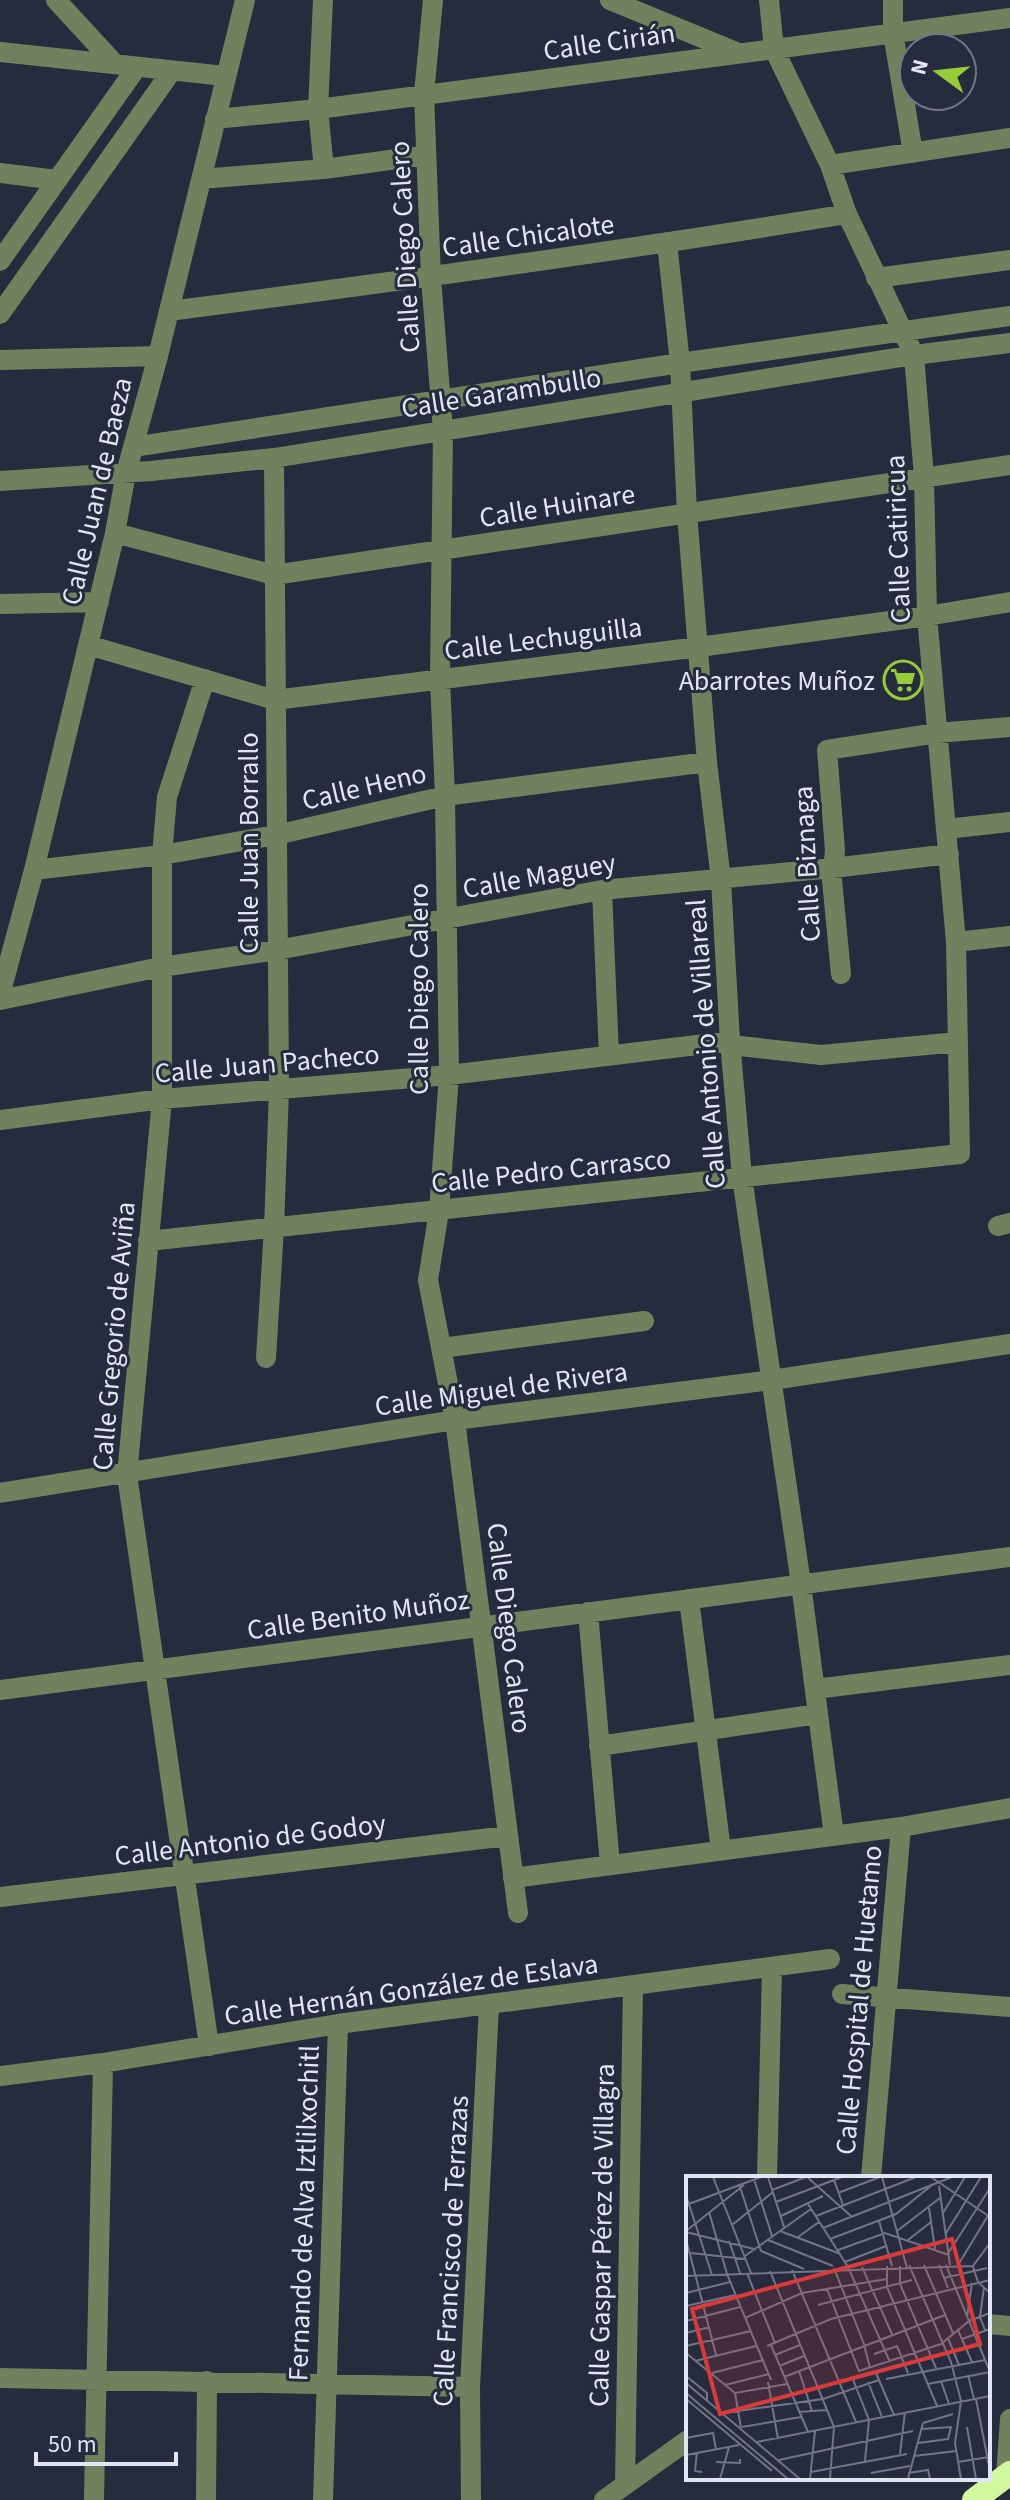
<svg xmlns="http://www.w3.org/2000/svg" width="1010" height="2500" viewBox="0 0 1010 2500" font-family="'Source Sans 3',sans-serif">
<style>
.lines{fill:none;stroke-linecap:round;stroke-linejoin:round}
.minor{stroke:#71815e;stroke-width:20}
.highway{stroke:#d1f89f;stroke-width:24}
.labels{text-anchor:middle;stroke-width:6;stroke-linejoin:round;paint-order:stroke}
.street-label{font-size:28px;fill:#e2e5f2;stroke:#272b3e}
.poi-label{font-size:28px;fill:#e2e5f2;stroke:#272b3e;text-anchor:end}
.inset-road{fill:none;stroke:#727586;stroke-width:2}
.view{fill:#d73b3c;fill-opacity:0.15;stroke:#d73b3c;stroke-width:4}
.inset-edge{fill:none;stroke:#e2e5f2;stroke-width:4}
</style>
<rect width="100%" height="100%" fill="#272b3e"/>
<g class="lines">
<path class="minor" d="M 56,0 L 115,64
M 323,0 L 318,109 L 324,169
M 433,0 L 424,94 L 431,278 L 443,430 L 440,679 L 445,796 L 449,1075 L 439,1211 L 428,1280 L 455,1420 L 518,1913
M 610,0 L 736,52
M 893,0 L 893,33 L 913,153
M 0,52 L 225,76
M 215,119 L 318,109 L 1010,18
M 830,165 L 1010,138
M 0,173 L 57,180
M 201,179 L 324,169 L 426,155
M 667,243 L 680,363 L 687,513 L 707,762 L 721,880 L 730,1041 L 742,1177 L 801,1584 L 834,1836
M 0,261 L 137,67
M 876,278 L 1010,260
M 169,311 C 395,282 621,251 847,214
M 0,314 L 171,72
M 0,360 L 158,356
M 133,447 L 680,363 L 1010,316
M 0,481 L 151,471 L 274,458 L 914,355 L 1010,343
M 115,533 L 274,575 L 1010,465
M 0,604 L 99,602
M 88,645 L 275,700 L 699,647 L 927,616 L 1010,602
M 205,679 L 167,797 L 162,855 L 162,1099 L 127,1475 L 209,2046
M 946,829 L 1010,822
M 34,870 L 162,855 L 276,835 L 445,796 L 707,762
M 602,890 L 609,1056
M 956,942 L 1010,936
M 841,974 L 832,880 L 835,850 L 827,750 L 937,733 L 1010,727
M 0,995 L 34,870 L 115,533 L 126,473 L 158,356 L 245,0
M 0,1000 L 161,967 L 277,950 L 602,890 L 833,868 L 949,854
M 731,1045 L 821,1055 L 958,1042
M 0,1120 L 162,1099 L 449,1075 L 730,1041
M 998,1226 L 1010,1223
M 148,1241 L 960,1154 L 956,942 L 927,616 L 924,477 L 914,355 L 847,214 L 830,165 L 774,49 L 769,0
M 442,1348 L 644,1321
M 266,1358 L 274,1228 L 279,1090 L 274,458
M 0,1493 L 455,1420 L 772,1380 L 1010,1344
M 689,1599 L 721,1850
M 588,1612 L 610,1865
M 815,1689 L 1010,1665
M 0,1690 L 1010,1557
M 599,1746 L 818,1714
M 513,1878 L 901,1827 L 1010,1808
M 0,1897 L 507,1836
M 842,1994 L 1010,2007
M 0,2076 L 103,2063 L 338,2024 L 830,1959
M 767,2178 L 772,1968
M 871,2178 L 901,1827
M 988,2324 L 1010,2326
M 0,2378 L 470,2387
M 1006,2476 L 1010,2419
M 625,2485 L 633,1986
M 94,2500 L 103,2063
M 206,2500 L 207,2381
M 323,2500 L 338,2024
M 471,2500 L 470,2387 L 489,2005
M 604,2500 L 688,2440"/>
<path class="highway" d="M 974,2500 L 1010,2473"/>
</g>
<defs>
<g id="supermarket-ring" transform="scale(2)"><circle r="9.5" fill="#272b3e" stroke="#96cc39" stroke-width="1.5"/><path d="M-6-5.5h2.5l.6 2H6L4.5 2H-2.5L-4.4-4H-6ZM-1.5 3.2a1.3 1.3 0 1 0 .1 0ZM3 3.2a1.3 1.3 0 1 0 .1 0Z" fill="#96cc39"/></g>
</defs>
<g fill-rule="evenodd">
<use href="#supermarket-ring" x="903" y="680"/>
</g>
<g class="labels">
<g class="street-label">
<text transform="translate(609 41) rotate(-8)" y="10">Calle Cirián</text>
<text transform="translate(528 235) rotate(-8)" y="10">Calle Chicalote</text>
<text transform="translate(404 247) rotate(-93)" y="10">Calle Diego Calero</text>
<text transform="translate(501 392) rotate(-9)" y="10">Calle Garambullo</text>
<text transform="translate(96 491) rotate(-77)" y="10">Calle Juan de Baeza</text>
<text transform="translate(557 505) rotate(-9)" y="10">Calle Huinare</text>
<text transform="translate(897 539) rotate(-92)" y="10">Calle Catiricua</text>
<text transform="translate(543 638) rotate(-7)" y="10">Calle Lechuguilla</text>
<text transform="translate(364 786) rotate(-13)" y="10">Calle Heno</text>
<text transform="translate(248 843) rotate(-90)" y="10">Calle Juan Borrallo</text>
<text transform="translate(806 864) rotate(-93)" y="10">Calle Biznaga</text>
<text transform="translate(539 875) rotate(-10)" y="10">Calle Maguey</text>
<text transform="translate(418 989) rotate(-90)" y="10">Calle Diego Calero</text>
<text transform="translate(705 1044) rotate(-94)" y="10">Calle Antonio de Villareal</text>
<text transform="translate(267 1063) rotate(-5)" y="10">Calle Juan Pacheco</text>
<text transform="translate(551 1170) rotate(-6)" y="10">Calle Pedro Carrasco</text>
<text transform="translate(113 1336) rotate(-85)" y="10">Calle Gregorio de Aviña</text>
<text transform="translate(501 1388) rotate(-8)" y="10">Calle Miguel de Rivera</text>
<text transform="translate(358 1614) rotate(-8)" y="10">Calle Benito Muñoz</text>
<text transform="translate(510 1628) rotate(83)" y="10">Calle Diego Calero</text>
<text transform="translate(250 1839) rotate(-7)" y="10">Calle Antonio de Godoy</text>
<text transform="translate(411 1989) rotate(-8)" y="10">Calle Hernán González de Eslava</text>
<text transform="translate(858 2000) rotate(-85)" y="10">Calle Hospital de Huetamo</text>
<text transform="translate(303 2213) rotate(-88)" y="10">Fernando de Alva Iztlilxochitl</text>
<text transform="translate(601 2235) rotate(-89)" y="10">Calle Gaspar Pérez de Villagra</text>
<text transform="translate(450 2251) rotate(-87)" y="10">Calle Francisco de Terrazas</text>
</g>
<g class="poi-label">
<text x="875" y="690">Abarrotes Muñoz</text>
</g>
</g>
<g transform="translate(686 2176)">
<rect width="304" height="304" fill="#272b3e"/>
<path class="inset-road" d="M 27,1 L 65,97M 82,1 L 98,51M 121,1 L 165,40M 196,1 L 221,92M 245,1 L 304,41M 68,3 L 86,60M 148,4 L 157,29M 53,8 L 75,75 L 118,93M 253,10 L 264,89M 86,14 L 120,1M 152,17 L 194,1M 0,19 L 26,99M 90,26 L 156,1M 122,28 L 162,91 L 204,186M 0,29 L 75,1M 243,32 L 249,73M 23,36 L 41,98 L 85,204M 257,37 L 279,1M 95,40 L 137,20M 130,40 L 230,1M 193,45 L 206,90M 46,49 L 87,16M 137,52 L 266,1M 0,55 L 58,9M 94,55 L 152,77M 211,55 L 254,22M 0,56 L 68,73M 260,57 L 295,1M 112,61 L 133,46M 0,63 L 30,179M 144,63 L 210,38 L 246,9M 82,64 L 147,90M 222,64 L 245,46M 43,65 L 54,97M 152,74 L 199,57 L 263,79M 263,76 L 304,12M 5,77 L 59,83M 59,80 L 125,33M 159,86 L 200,70M 223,89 L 265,186 L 275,225 L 269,267 L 275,303M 238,89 L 267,157M 253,89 L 262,112M 260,89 L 304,196M 272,89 L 303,38M 201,90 L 201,111 L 251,230M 214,90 L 214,108 L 250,192M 176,91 L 206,158M 287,91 L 292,106 L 304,117M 148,92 L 178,168M 106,94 L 170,246M 84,95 L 148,251 L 144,303M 61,97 L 89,167M 0,100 L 287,90 L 304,67M 258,102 L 301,92M 298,111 L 294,141 L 299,154M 141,113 L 173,195 L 255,168 L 283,145 L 304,137M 0,117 L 44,106M 132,129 L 226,104M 0,130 L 49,119M 281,141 L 286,107M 59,142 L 116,117 L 201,103M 0,145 L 54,131M 272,154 L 286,186M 0,157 L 24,151M 262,162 L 273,189M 276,163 L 304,153M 178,168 L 184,192M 85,169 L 122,256M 0,170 L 65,155M 81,170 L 145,143 L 304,104M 0,177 L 49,217M 188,178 L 211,170 L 222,197M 89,179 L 114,169M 9,185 L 70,170M 93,190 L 118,180M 113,195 L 126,235M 26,197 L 77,184M 190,197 L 208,239M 282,199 L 288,223M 0,200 L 21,217 L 21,224M 98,201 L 259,139M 166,201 L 183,244 L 179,285M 200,203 L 299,184M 255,205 L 263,228M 82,206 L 92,263M 182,206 L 196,241M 0,207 L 114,303M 242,208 L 304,196M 39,209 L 83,198M 0,217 L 102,303M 49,217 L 101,208M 49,217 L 55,252M 0,223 L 86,295M 290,223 L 304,295M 113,236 L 141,234M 38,237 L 137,223 L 193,204M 237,247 L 267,238M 56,251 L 115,241M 281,251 L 290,303M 0,262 L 27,257 L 30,273M 71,266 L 304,220M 232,267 L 262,263 L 265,251 L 235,253M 11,277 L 9,295 L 16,296M 214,278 L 219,236M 0,279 L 53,269M 228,280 L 270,275M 93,284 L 227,255M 30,286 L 54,287 L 54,283M 272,286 L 303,281M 125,296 L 221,278M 185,297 L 224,290M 222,297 L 242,294 L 244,303M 34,303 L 43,271M 124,303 L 129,255M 222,303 L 237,247"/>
<path class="view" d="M 266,63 L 294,168 L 34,238 L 6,133 Z"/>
<rect width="304" height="304" class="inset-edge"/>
</g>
<g transform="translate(938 72) rotate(285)"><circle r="38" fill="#272b3e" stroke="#727586" stroke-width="2"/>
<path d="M0-6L14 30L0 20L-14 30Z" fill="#96cc39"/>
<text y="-12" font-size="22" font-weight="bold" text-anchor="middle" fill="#e2e5f2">N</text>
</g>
<path d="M36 2452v12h140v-12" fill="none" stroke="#e2e5f2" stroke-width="4"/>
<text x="48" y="2452" font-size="24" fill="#e2e5f2" stroke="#272b3e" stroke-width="6" paint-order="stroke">50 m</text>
</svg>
